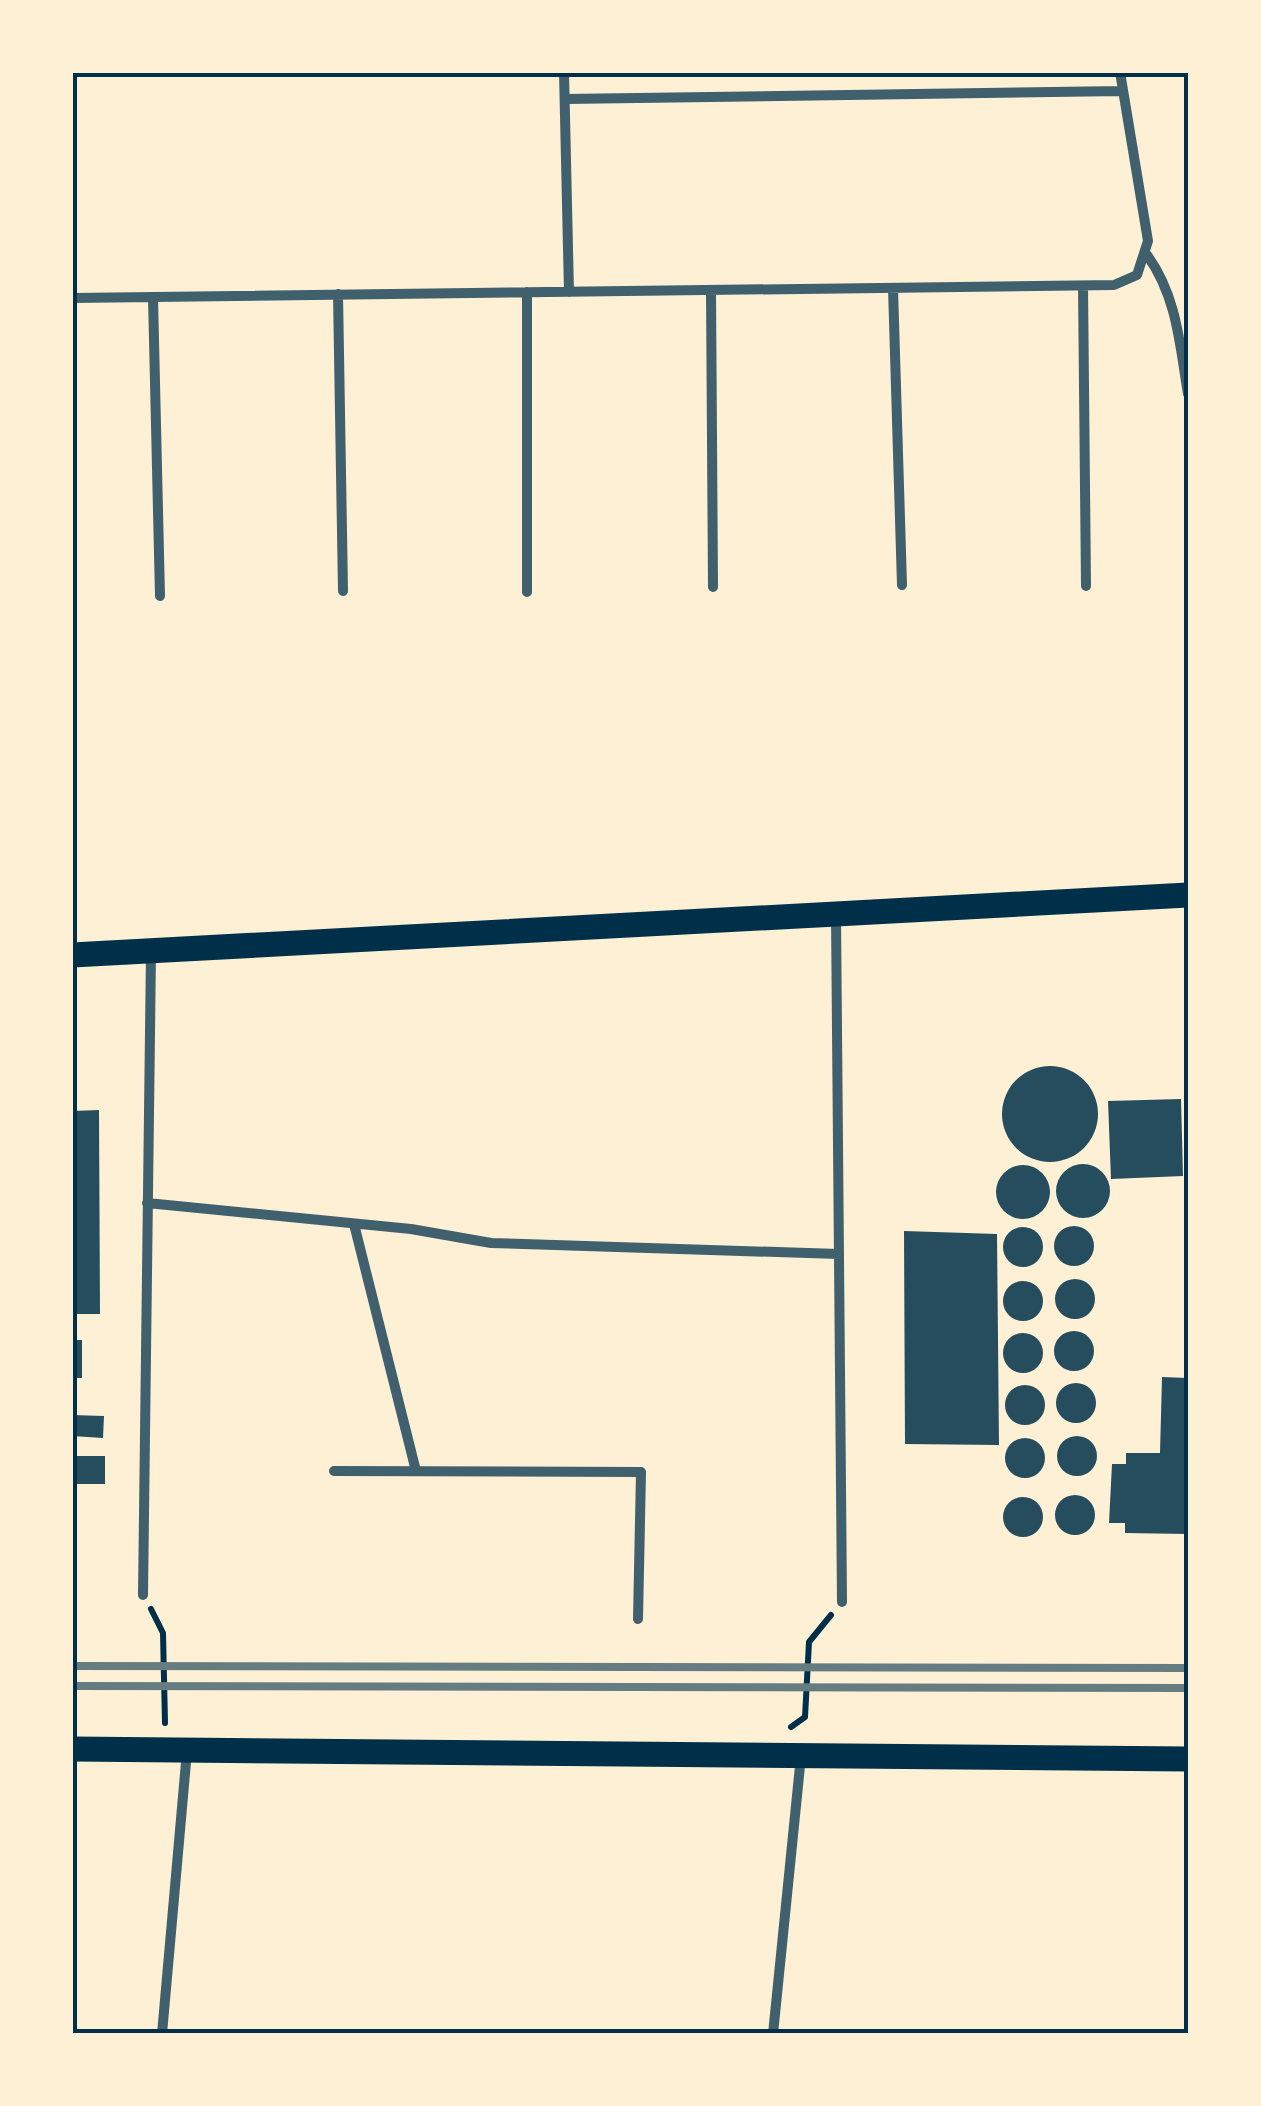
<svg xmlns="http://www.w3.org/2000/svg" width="1261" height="2106" viewBox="0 0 1261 2106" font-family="'DejaVu Sans',sans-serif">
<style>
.building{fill:#264d5e}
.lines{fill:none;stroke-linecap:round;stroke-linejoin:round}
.path{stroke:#003049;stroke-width:6}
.minor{stroke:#3f606c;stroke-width:10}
.primary{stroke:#003049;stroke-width:25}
.rail{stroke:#657d81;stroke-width:8}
.neatline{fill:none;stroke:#003049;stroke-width:4}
</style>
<rect width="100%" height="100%" fill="#fdf0d5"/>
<path class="building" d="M1002 1114a48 48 0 1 1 96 0a48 48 0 1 1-96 0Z
M 1181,1099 L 1183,1176 L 1111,1179 L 1108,1101 Z
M 99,1110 L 100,1314 L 72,1314 L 72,1111 Z
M1056 1191a27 27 0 1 1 54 0a27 27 0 1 1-54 0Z
M996 1192a27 27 0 1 1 54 0a27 27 0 1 1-54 0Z
M1054 1246a20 20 0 1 1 40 0a20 20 0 1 1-40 0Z
M1003 1247a20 20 0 1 1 40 0a20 20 0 1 1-40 0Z
M 904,1231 L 997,1234 L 999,1445 L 905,1444 Z
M1055 1299a20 20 0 1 1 40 0a20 20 0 1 1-40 0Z
M1003 1301a20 20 0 1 1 40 0a20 20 0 1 1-40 0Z
M1054 1351a20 20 0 1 1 40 0a20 20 0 1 1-40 0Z
M1003 1353a20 20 0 1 1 40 0a20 20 0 1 1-40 0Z
M 72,1340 L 82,1340 L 82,1378 L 72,1378 Z
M 1162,1377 L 1188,1378 L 1188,1534 L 1125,1533 L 1125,1523 L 1109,1523 L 1112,1464 L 1126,1464 L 1126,1453 L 1160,1453 Z
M1056 1403a20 20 0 1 1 40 0a20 20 0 1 1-40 0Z
M1005 1405a20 20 0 1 1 40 0a20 20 0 1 1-40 0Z
M 72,1415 L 104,1416 L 103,1438 L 72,1436 Z
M1057 1456a20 20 0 1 1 40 0a20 20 0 1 1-40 0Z
M1005 1458a20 20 0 1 1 40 0a20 20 0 1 1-40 0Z
M 72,1456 L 105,1456 L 105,1484 L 72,1484 Z
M1055 1515a20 20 0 1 1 40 0a20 20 0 1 1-40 0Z
M1003 1517a20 20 0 1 1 40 0a20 20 0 1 1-40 0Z"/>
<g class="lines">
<path class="path" d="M 151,1609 L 163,1633 L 165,1723
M 791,1727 L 805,1717 L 809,1642 L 831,1615"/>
<path class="minor" d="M 564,72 L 569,292
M 565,99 L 1123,91
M 1147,255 C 1177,296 1180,346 1188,394
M 1083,286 L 1086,586
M 893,288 L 902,585
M 711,290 L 713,587
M 527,292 L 527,592
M 338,294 L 343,591
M 153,297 L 160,596
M 72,298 L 1114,285 L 1137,275 L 1148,241 L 1120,72
M 836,915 L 842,1602
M 147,1203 L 411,1229 L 491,1243 L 839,1254
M 354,1224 L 416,1471
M 334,1471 L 641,1472 L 638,1619
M 143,1595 L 151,952
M 162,2034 L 187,1751
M 773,2034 L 801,1756"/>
<path class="primary" d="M 72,955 L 1188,895
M 72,1749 L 1188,1759"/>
<path class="rail" d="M 72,1666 L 1188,1668
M 72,1686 L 1188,1688"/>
</g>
<rect width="1261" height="2106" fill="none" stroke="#fdf0d5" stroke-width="150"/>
<rect x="75" y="75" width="1111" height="1956" class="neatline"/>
</svg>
